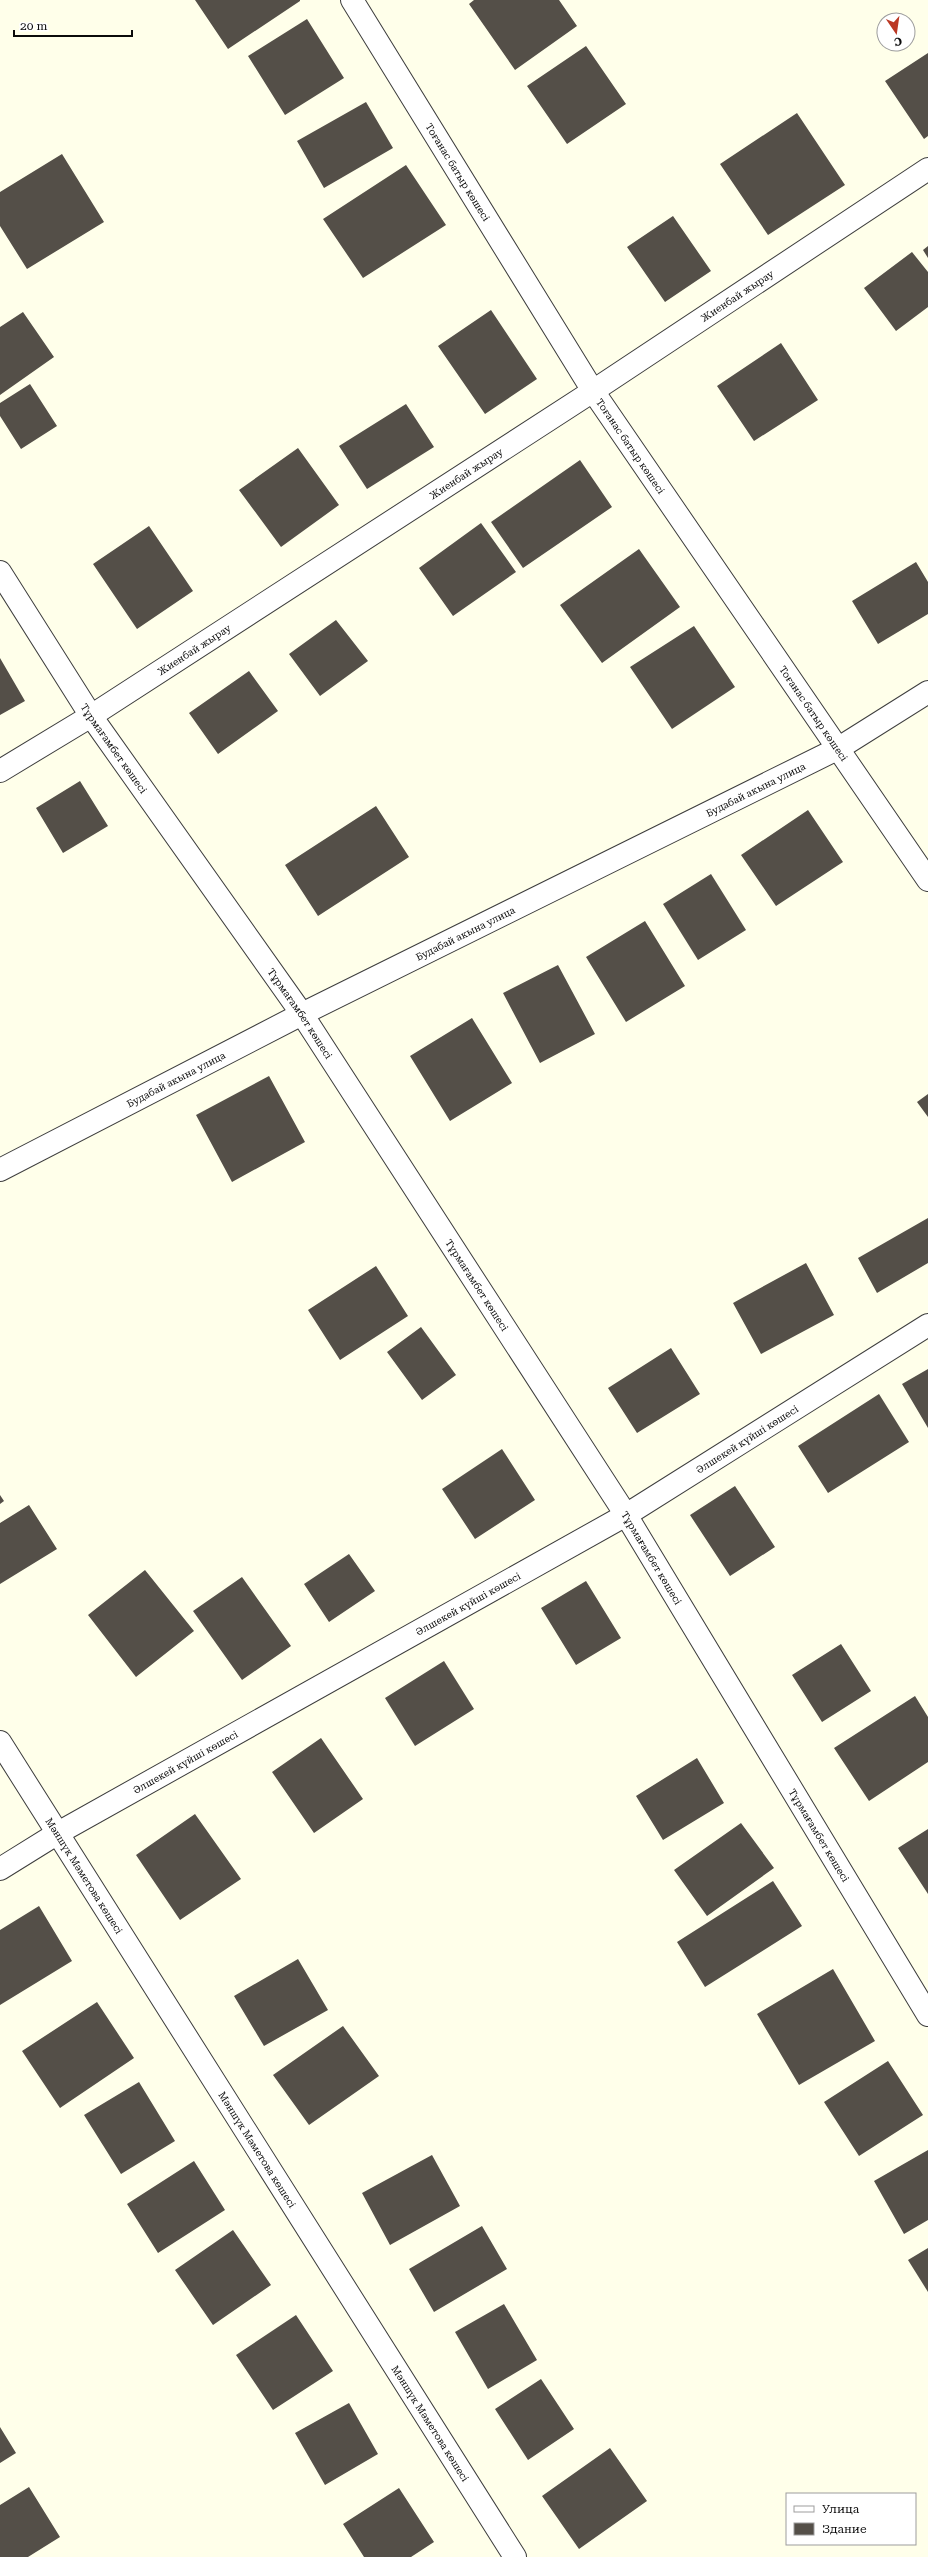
<svg xmlns="http://www.w3.org/2000/svg" width="928" height="2557" viewBox="0 0 928 2557" font-family="'Roboto Serif',serif">
<style>
.building{fill:#544f48}
.lines{fill:none;stroke-linecap:round;stroke-linejoin:round}
.street-casing{stroke:#3e3e3e;stroke-width:24}
.street{stroke:#fff;stroke-width:22}
.labels{text-anchor:middle;stroke-width:4;stroke-linejoin:round;paint-order:stroke}
.street-label{font-size:10px;fill:#0b0b0b;stroke:#fff}
</style>
<rect width="100%" height="100%" fill="#ffffea"/>
<path class="building" d="M 195,0 L 300,0 L 300,1 L 228,49 Z
M 474,0 L 559,0 L 577,26 L 515,70 L 469,4 Z
M 307,19 L 344,78 L 285,115 L 248,56 Z
M 586,46 L 626,104 L 567,144 L 527,86 Z
M 928,53 L 928,136 L 924,139 L 885,81 Z
M 366,102 L 393,148 L 324,188 L 297,141 Z
M 797,113 L 845,185 L 768,235 L 720,164 Z
M 62,154 L 104,222 L 27,269 L 0,226 L 0,192 Z
M 406,165 L 446,225 L 363,278 L 323,219 Z
M 673,216 L 711,271 L 665,302 L 627,247 Z
M 928,246 L 928,258 L 923,250 Z
M 912,252 L 928,272 L 928,307 L 896,331 L 864,288 Z
M 491,310 L 537,379 L 485,414 L 438,346 Z
M 23,312 L 54,357 L 0,395 L 0,327 Z
M 781,343 L 818,400 L 754,441 L 717,386 Z
M 30,384 L 57,426 L 21,449 L 0,416 L 0,403 Z
M 406,404 L 434,447 L 367,489 L 339,446 Z
M 298,448 L 339,505 L 281,547 L 239,490 Z
M 580,460 L 612,507 L 523,568 L 491,522 Z
M 481,523 L 516,572 L 453,616 L 419,568 Z
M 149,526 L 193,591 L 137,629 L 93,564 Z
M 639,549 L 680,607 L 602,663 L 560,605 Z
M 916,562 L 928,582 L 928,614 L 878,644 L 852,601 Z
M 336,620 L 368,661 L 320,696 L 289,654 Z
M 694,626 L 735,687 L 672,729 L 630,667 Z
M 0,658 L 25,701 L 0,715 Z
M 249,671 L 278,711 L 218,754 L 189,713 Z
M 80,781 L 108,826 L 63,853 L 36,808 Z
M 376,806 L 409,857 L 318,916 L 285,865 Z
M 808,810 L 843,862 L 776,906 L 741,855 Z
M 711,874 L 746,930 L 698,960 L 663,904 Z
M 645,921 L 685,986 L 626,1022 L 586,957 Z
M 558,965 L 595,1034 L 540,1063 L 503,993 Z
M 472,1018 L 512,1083 L 450,1121 L 410,1056 Z
M 269,1076 L 305,1142 L 232,1182 L 196,1115 Z
M 928,1094 L 928,1117 L 917,1102 Z
M 928,1218 L 928,1263 L 877,1293 L 858,1258 Z
M 806,1263 L 834,1315 L 761,1354 L 733,1303 Z
M 376,1266 L 408,1316 L 340,1360 L 308,1310 Z
M 421,1327 L 456,1375 L 422,1400 L 387,1352 Z
M 671,1348 L 700,1394 L 637,1433 L 608,1388 Z
M 928,1369 L 928,1428 L 902,1384 Z
M 879,1394 L 909,1442 L 828,1493 L 798,1446 Z
M 502,1449 L 535,1500 L 475,1539 L 442,1489 Z
M 735,1486 L 775,1547 L 730,1576 L 690,1515 Z
M 0,1495 L 4,1501 L 0,1504 Z
M 29,1505 L 57,1549 L 0,1584 L 0,1523 Z
M 349,1554 L 375,1591 L 329,1622 L 304,1584 Z
M 145,1570 L 194,1631 L 136,1677 L 88,1615 Z
M 242,1577 L 291,1646 L 242,1680 L 193,1611 Z
M 586,1581 L 621,1638 L 576,1665 L 541,1608 Z
M 841,1644 L 871,1691 L 822,1722 L 792,1675 Z
M 444,1661 L 474,1709 L 415,1746 L 385,1698 Z
M 915,1696 L 928,1717 L 928,1762 L 869,1801 L 834,1748 Z
M 321,1738 L 363,1799 L 314,1833 L 272,1772 Z
M 697,1758 L 724,1803 L 663,1840 L 636,1796 Z
M 195,1814 L 241,1879 L 180,1920 L 136,1855 Z
M 741,1823 L 774,1868 L 707,1916 L 674,1870 Z
M 928,1829 L 928,1894 L 898,1848 Z
M 773,1881 L 802,1926 L 705,1987 L 677,1942 Z
M 39,1906 L 72,1961 L 0,2005 L 0,1930 Z
M 298,1959 L 328,2010 L 264,2046 L 234,1996 Z
M 833,1969 L 875,2041 L 799,2085 L 757,2014 Z
M 97,2002 L 134,2058 L 60,2108 L 22,2051 Z
M 343,2026 L 379,2076 L 309,2125 L 273,2075 Z
M 888,2061 L 923,2115 L 859,2156 L 824,2102 Z
M 139,2082 L 175,2141 L 121,2174 L 84,2115 Z
M 928,2150 L 928,2220 L 904,2234 L 874,2181 Z
M 432,2155 L 460,2206 L 390,2245 L 362,2193 Z
M 194,2161 L 225,2210 L 158,2253 L 127,2204 Z
M 482,2226 L 507,2269 L 434,2312 L 409,2269 Z
M 233,2230 L 271,2285 L 213,2325 L 175,2270 Z
M 928,2248 L 928,2292 L 908,2260 Z
M 504,2304 L 537,2360 L 488,2389 L 455,2332 Z
M 296,2315 L 333,2371 L 273,2410 L 236,2355 Z
M 541,2379 L 574,2429 L 528,2460 L 495,2409 Z
M 349,2403 L 378,2454 L 325,2485 L 295,2433 Z
M 0,2427 L 16,2453 L 0,2463 Z
M 610,2448 L 647,2501 L 579,2549 L 542,2496 Z
M 29,2487 L 60,2537 L 28,2557 L 0,2557 L 0,2505 Z
M 399,2488 L 434,2542 L 411,2557 L 364,2557 L 343,2524 Z"/>
<g class="lines">
<g class="street-casing">
<g id="street">
<path id="s1" d="M 352,0 L 593,391 L 928,880"/>
<path id="s2" d="M 0,572 L 91,716 L 302,1014 L 626,1515 L 928,2015"/>
<path id="s3" d="M 0,771 L 91,716 L 593,391 L 928,169"/>
<path id="s4" d="M 0,1170 L 302,1014 L 839,748 L 928,692"/>
<path id="s5" d="M 0,1742 L 515,2557"/>
<path id="s6" d="M 0,1869 L 58,1833 L 626,1515 L 928,1325"/>
</g>
</g>
<use href="#street" class="street"/>
</g>
<g class="labels">
<g class="street-label">
<text dy="4" stroke="none"><textPath href="#s1" startOffset="202">Тоғанас батыр көшесі</textPath></text>
<text dy="4" stroke="none"><textPath href="#s3" startOffset="877">Жиенбай жырау</textPath></text>
<text dy="4" stroke="none"><textPath href="#s1" startOffset="526">Тоғанас батыр көшесі</textPath></text>
<text dy="4" stroke="none"><textPath href="#s3" startOffset="553">Жиенбай жырау</textPath></text>
<text dy="4" stroke="none"><textPath href="#s3" startOffset="229">Жиенбай жырау</textPath></text>
<text dy="4" stroke="none"><textPath href="#s1" startOffset="850">Тоғанас батыр көшесі</textPath></text>
<text dy="4" stroke="none"><textPath href="#s2" startOffset="210">Тұрмағамбет көшесі</textPath></text>
<text dy="4" stroke="none"><textPath href="#s4" startOffset="846">Будабай акына улица</textPath></text>
<text dy="4" stroke="none"><textPath href="#s4" startOffset="522">Будабай акына улица</textPath></text>
<text dy="4" stroke="none"><textPath href="#s2" startOffset="534">Тұрмағамбет көшесі</textPath></text>
<text dy="4" stroke="none"><textPath href="#s4" startOffset="198">Будабай акына улица</textPath></text>
<text dy="4" stroke="none"><textPath href="#s2" startOffset="858">Тұрмағамбет көшесі</textPath></text>
<text dy="4" stroke="none"><textPath href="#s6" startOffset="862">Әлшекей күйші көшесі</textPath></text>
<text dy="4" stroke="none"><textPath href="#s2" startOffset="1182">Тұрмағамбет көшесі</textPath></text>
<text dy="4" stroke="none"><textPath href="#s6" startOffset="538">Әлшекей күйші көшесі</textPath></text>
<text dy="4" stroke="none"><textPath href="#s6" startOffset="214">Әлшекей күйші көшесі</textPath></text>
<text dy="4" stroke="none"><textPath href="#s2" startOffset="1506">Тұрмағамбет көшесі</textPath></text>
<text dy="4" stroke="none"><textPath href="#s5" startOffset="158">Мәншүк Мәметова көшесі</textPath></text>
<text dy="4" stroke="none"><textPath href="#s5" startOffset="482">Мәншүк Мәметова көшесі</textPath></text>
<text dy="4" stroke="none"><textPath href="#s5" startOffset="806">Мәншүк Мәметова көшесі</textPath></text>
</g>
</g>
<rect x="786" y="2493" width="130" height="52" fill="#ffffff" stroke="#9d9d9d"/>
<rect x="794" y="2506" width="20" height="6" fill="#ffffff" stroke="#9d9d9d"/>
<text x="822" y="2513" font-size="12" fill="#0b0b0b">Улица</text>
<rect x="794" y="2523" width="20" height="12" fill="#544f48" stroke="#9d9d9d"/>
<text x="822" y="2533" font-size="12" fill="#0b0b0b">Здание</text>
<g transform="translate(896 32) rotate(167)"><circle r="19" fill="#ffffff" stroke="#9d9d9d"/>
<path d="M0-3L7 15L0 10L-7 15Z" fill="#bb3824"/>
<text y="-6" font-size="11" font-weight="bold" text-anchor="middle" fill="#0b0b0b">С</text>
</g>
<path d="M14 30v6h118v-6" fill="none" stroke="#0b0b0b" stroke-width="2"/>
<text x="20" y="30" font-size="12" fill="#0b0b0b" stroke="#ffffff" stroke-width="3" paint-order="stroke">20 m</text>
</svg>
